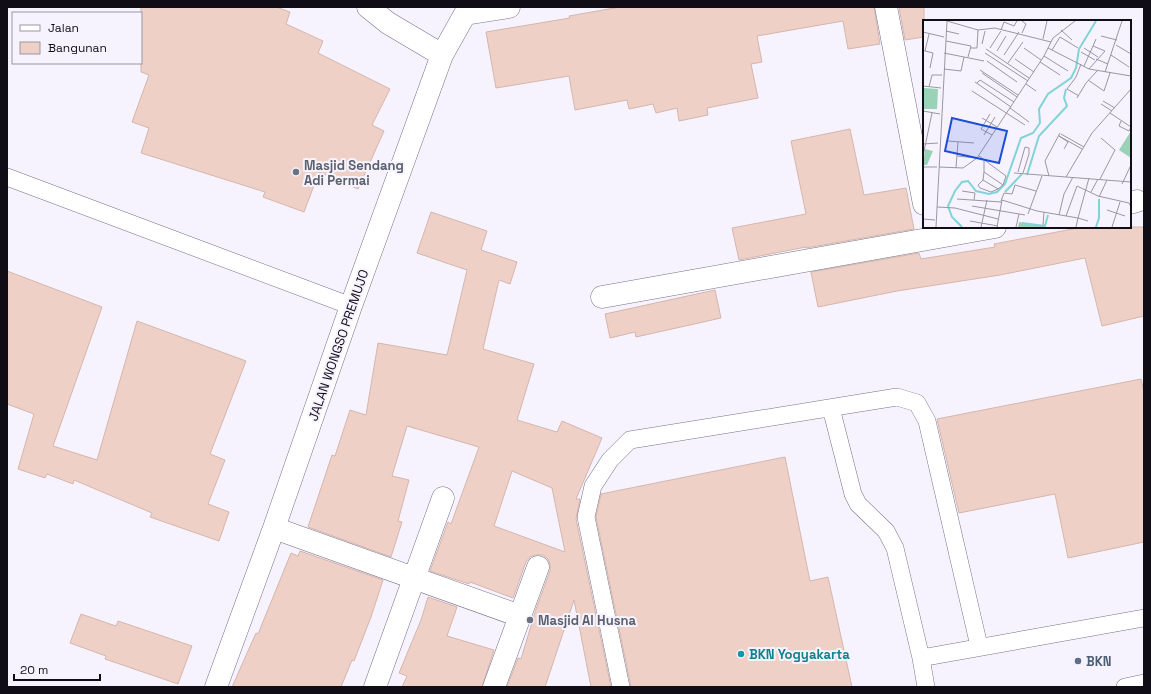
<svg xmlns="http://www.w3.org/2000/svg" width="1151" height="694" viewBox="0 0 1151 694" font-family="'Space Grotesk',sans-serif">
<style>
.building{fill:#efd0c7;stroke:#d4b6ad;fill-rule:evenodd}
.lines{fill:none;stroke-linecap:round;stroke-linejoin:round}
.service-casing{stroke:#797189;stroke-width:18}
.minor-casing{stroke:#797189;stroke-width:23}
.service{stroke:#fff;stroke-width:17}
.minor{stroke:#fff;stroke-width:22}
.worship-dot{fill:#6b7280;stroke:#f7f3fe;stroke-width:1.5}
.culture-dot{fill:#0f9aa8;stroke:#f7f3fe;stroke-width:1.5}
.service-dot{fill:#5c6f8a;stroke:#f7f3fe;stroke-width:1.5}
.labels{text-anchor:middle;stroke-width:4;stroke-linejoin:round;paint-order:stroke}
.worship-label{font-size:13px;font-weight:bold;fill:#5b616d;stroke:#f7f3fe;text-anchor:start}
.street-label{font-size:13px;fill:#110d16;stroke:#f7f3fe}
.culture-label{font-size:13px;font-weight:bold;fill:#0d838f;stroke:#f7f3fe;text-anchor:start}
.service-label{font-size:13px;font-weight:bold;fill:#4e5e75;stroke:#f7f3fe;text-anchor:start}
.inset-river{fill:none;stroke:#81d3d8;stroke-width:2}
.inset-road{fill:none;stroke:#9b97a1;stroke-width:1}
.view{fill:#1d4ed8;fill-opacity:0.15;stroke:#1d4ed8;stroke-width:2}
.inset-edge{fill:none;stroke:#110d16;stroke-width:2}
</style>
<rect width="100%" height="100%" fill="#f7f3fe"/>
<path class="building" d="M 141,7 L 276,7 L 290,12 L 286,24 L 323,41 L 318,53 L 390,89 L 372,125 L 384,131 L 358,189 L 319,172 L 304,212 L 263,197 L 265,192 L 141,153 L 149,128 L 132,122 L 149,75 L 141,72 Z
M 620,7 L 874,7 L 880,44 L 848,49 L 843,21 L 757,36 L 762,62 L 751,64 L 758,98 L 707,108 L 708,115 L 679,121 L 677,108 L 656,113 L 653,104 L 629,109 L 627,100 L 575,110 L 569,76 L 496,88 L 486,32 L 570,18 L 569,16 Z
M 899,7 L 924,7 L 924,37 L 905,40 Z
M 850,129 L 864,195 L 906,188 L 914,229 L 806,248 L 806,247 L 739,260 L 732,228 L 806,214 L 791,141 Z
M 431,212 L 487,231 L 481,250 L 517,262 L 510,284 L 499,280 L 483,349 L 534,364 L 517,420 L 557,432 L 562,421 L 602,438 L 576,499 L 580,499 L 576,519 L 611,687 L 591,687 L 574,600 L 545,687 L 507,687 L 518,658 L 521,659 L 536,609 L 550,571 L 550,564 L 548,559 L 543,555 L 535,555 L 530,557 L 526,562 L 513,598 L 470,582 L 469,584 L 430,571 L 448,522 L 451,524 L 479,447 L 407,426 L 392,476 L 409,480 L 398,521 L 402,522 L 391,557 L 308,527 L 332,455 L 335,456 L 350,410 L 366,415 L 378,343 L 447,355 L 467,270 L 417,253 ZM 512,471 L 552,488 L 565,552 L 494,526 Z
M 1083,227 L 1144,227 L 1144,316 L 1102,326 L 1085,258 L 1000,275 L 897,291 L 818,307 L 811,272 L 919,253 L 921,259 L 995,247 L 994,244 Z
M 7,271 L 102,307 L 53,446 L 97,460 L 137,321 L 246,361 L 210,454 L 225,460 L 208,504 L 229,512 L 219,541 L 150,517 L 152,513 L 74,480 L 73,484 L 47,474 L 45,478 L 18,469 L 34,414 L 7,404 Z
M 715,290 L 721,318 L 636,337 L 635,332 L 610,338 L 605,314 Z
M 1141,379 L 1144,392 L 1144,542 L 1068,558 L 1055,494 L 959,513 L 937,419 Z
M 785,457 L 810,581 L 828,577 L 852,687 L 631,687 L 596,517 L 601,494 Z
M 300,551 L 383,580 L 371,617 L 354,661 L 352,660 L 341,687 L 232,687 L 256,633 L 258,634 L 291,553 L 298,556 Z
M 428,597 L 457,607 L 447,636 L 494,650 L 482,687 L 402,687 L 407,676 L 399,673 L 421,620 Z
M 81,614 L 116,626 L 118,621 L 192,646 L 178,684 L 105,659 L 106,656 L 70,643 Z"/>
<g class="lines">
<g class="service-casing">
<path id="service" d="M 7,177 L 351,306
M 831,408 L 853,494 L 858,504 L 886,531 L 895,548 L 921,658 L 926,687
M 921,658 L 1144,618
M 621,687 L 586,517 L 593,486 L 610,460 L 630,440 L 897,397 L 917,403 L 927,421 L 979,646
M 1125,687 L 1144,683"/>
</g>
<g class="minor-casing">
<path id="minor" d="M 368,7 L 388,23 L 442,55
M 886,7 L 924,204
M 465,14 L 509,7
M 1130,203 L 1137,201
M 602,297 L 995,227
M 274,528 L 520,616 L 494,687
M 520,616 L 538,567
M 216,687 L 274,528 L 351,306 L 442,55 L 465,14 L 470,7
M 375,687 L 443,498"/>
</g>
<use href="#service" class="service"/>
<use href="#minor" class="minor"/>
</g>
<g class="worship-dot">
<circle cx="296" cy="172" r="4"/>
<circle cx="530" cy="620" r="4"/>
</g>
<circle class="culture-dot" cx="741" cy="654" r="4"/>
<circle class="service-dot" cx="1078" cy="661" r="4"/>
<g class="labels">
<g class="worship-label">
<text x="304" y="170">Masjid Sendang<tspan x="304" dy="15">Adi Permai</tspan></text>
<text x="538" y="625">Masjid Al Husna</text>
</g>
<g class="street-label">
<text transform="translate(338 345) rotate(-71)" y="5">JALAN WONGSO PREMUJO</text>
</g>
<g class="culture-label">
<text x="749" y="659">BKN Yogyakarta</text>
</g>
<g class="service-label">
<text x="1086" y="666">BKN</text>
</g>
</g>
<g transform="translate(923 20)">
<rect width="208" height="208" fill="#f7f3fe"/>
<path d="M 1,68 L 15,69 L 14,89 L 0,89 ZM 208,111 L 208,138 L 196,130 ZM 2,129 L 10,131 L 4,145 L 0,145 ZM 96,202 L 120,206 L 121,204 L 123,207 L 95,207 Z" fill="#99d2b6"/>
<path class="inset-river" d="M 104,155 L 116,116 L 144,86 L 141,78 L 143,69M 82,172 L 99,154M 99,203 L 122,206 L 125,195M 39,207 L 29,197 L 25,186 L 32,171 L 39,162 L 45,161 L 53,171 L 66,174 L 74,172 L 82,164 L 98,118 L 110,113 L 117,103 L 116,89 L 125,74 L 148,58 L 153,48 L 156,29 L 173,1M 173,207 L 176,198 L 176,179"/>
<path class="inset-road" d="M 24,1 L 55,10 L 72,8 L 128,22M 78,10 L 81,2 L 91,6 L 94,1M 138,10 L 149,20M 23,11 L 36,14M 0,12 L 21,17M 99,13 L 103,4 L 99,1M 178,16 L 194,20M 120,19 L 124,1M 23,21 L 48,26 L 45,37M 59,24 L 62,11M 193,25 L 208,34M 48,28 L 54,28 L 55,10M 67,28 L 78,11M 101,28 L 118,40M 125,28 L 166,49 L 208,56M 161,28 L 175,37M 63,29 L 106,58M 0,30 L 2,31 L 6,14M 129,30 L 137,17 L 155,28M 2,31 L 10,33 L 7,48M 74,31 L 83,16M 158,32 L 172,40M 21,33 L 61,41M 62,33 L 105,61M 81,35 L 96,12M 188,35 L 206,47M 121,36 L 145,51M 92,39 L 111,52M 173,39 L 185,44M 64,41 L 94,62M 117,42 L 137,55M 85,43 L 100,22M 161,46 L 170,26M 21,49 L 38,51 L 41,37M 166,49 L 182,31 L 170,26 L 173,19M 57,50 L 95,75M 182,52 L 199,1M 59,53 L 94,77M 165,60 L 181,71 L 187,53M 52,62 L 88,87M 54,63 L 57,60 L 91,82M 103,64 L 113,71M 0,66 L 18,68M 6,67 L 9,55 L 19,55M 49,71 L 102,105M 156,76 L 144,69 L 153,57 L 158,44M 154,78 L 163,63 L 174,51M 180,81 L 192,88M 178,84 L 189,91M 87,88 L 106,102M 0,91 L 17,94M 187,93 L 208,107 L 206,111 L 196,106 L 198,101M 67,94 L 58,109 L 69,115M 59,98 L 74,107M 138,114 L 161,127M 61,115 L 72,97M 25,121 L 51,123M 0,124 L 15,123M 141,129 L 145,122 L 136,116 L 159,129M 0,136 L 9,93M 34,136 L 54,138M 56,136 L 83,156 L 80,165 L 61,152 L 61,141M 0,147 L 14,147M 16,147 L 40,148 L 54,138 L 121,36 L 130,18 L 152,1M 33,148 L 35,122M 61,152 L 60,160 L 75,169 L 80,165M 95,152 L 102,127 L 106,128 L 106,134 L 100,153M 91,153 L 208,162M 126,156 L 122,141 L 137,113M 143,157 L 169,113 L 208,69M 177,159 L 192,130 L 178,118M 60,160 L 55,165 L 57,168 L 68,172 L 75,169M 199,164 L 208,145M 39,171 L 52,173 L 51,180M 168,172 L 175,159M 176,177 L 184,160M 34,179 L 78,182M 78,181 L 81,173 L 89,174 L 92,165 L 113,171M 49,186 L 102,195M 14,187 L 32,188 L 75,199M 184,190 L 202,196M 105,194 L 119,156M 136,195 L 141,174 L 150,157M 143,196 L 154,166 L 175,176 L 206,183 L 208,187M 0,199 L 12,200M 47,201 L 75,206M 120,205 L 121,192M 13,207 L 24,1M 58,207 L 64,180M 74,207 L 79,180 L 114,191 L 155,198 L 166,158M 93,207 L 96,194M 153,207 L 155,198 L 165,201M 189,207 L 197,182"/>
<path class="view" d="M 29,98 L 84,111 L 76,143 L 22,131 Z"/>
<rect width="208" height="208" class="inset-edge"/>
</g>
<rect width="1151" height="694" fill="none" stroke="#110d16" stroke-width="16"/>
<rect x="12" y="12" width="130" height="52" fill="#f7f3fe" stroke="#9b97a1"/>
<rect x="20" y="25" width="20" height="6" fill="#ffffff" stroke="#9b97a1"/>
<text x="48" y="32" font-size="12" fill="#110d16">Jalan</text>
<rect x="20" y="42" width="20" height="12" fill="#efd0c7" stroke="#9b97a1"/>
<text x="48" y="52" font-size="12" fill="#110d16">Bangunan</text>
<path d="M14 674v6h86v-6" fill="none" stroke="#110d16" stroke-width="2"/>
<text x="20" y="674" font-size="12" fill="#110d16" stroke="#f7f3fe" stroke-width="3" paint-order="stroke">20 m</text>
</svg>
